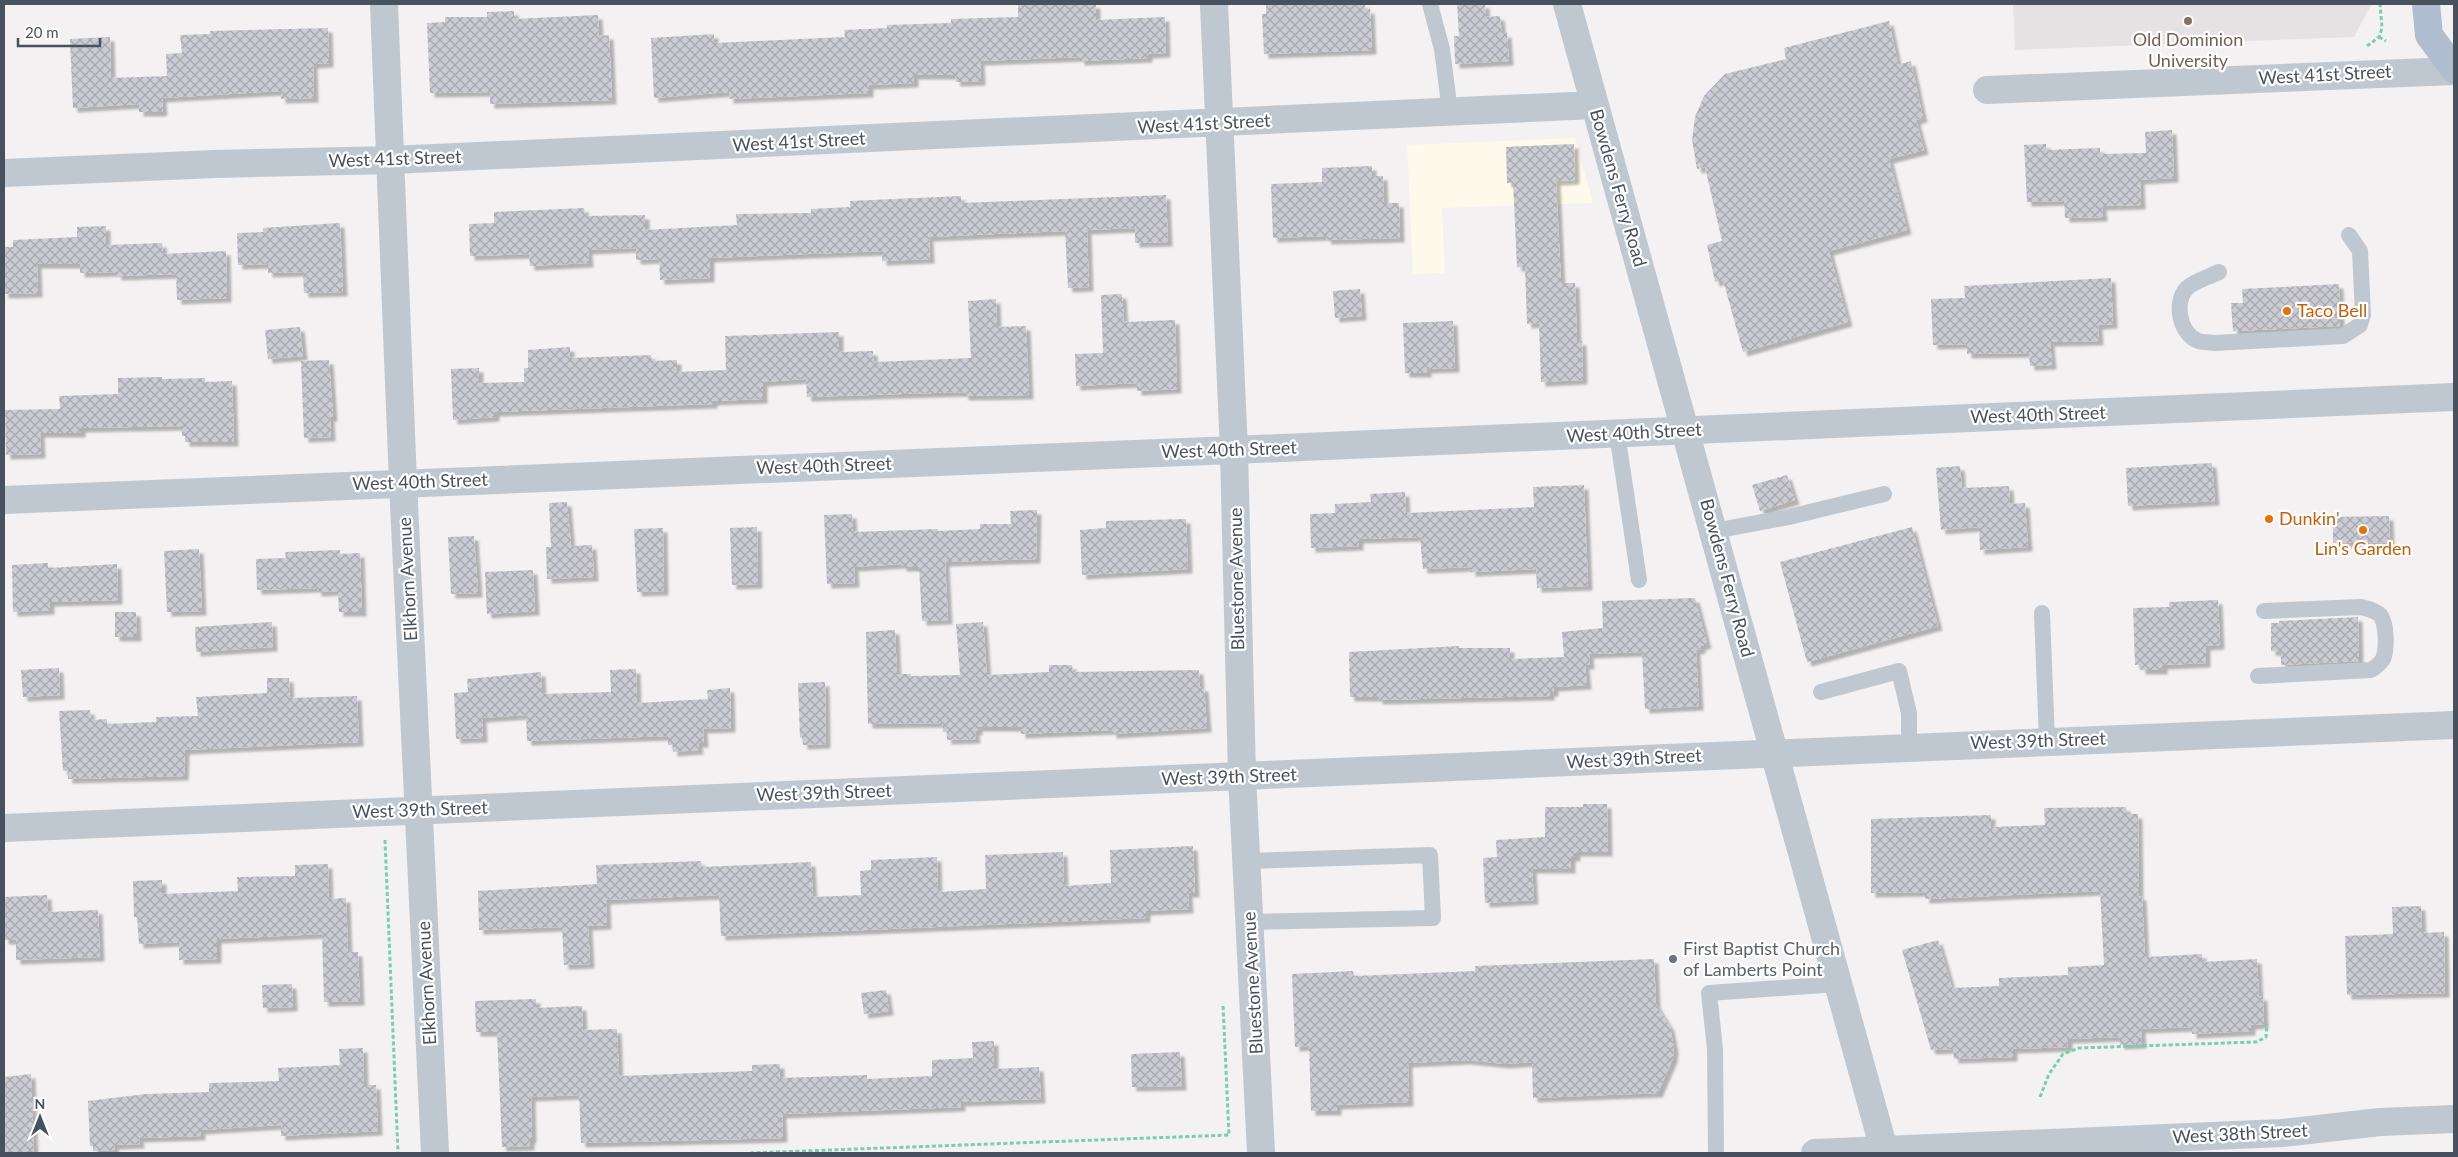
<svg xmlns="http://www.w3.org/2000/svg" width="2458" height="1157" viewBox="0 0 2458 1157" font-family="Lato,sans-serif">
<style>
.commercial{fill:#fdf9eb}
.education{fill:#e4e2e3}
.building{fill:url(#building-cross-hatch);filter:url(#shadow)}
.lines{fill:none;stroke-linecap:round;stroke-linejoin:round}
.path{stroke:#77d0ad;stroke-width:3;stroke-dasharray:4 2.5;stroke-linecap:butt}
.service{stroke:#bfc7d0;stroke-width:16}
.minor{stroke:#bfc7d0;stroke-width:28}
.tertiary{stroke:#bfc7d0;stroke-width:28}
.primary{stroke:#b0bdd0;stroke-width:28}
.education-dot{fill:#8d6e63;stroke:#fff;stroke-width:2}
.food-dot{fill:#e8710a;stroke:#fff;stroke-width:2}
.worship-dot{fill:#6b7280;stroke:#fff;stroke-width:2}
.labels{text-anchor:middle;stroke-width:4.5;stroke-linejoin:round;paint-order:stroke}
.education-label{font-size:18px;fill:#785e54;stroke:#fff}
.street-label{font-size:18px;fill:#48525f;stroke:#fff}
.food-label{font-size:18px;fill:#c56008;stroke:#fff;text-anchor:start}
.worship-label{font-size:18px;fill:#5b616d;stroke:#fff;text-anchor:start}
</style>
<defs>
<pattern id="building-cross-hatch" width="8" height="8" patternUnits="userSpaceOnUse" patternTransform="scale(1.25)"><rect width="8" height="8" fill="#cbccd3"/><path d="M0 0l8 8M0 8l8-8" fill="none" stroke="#a7a8ae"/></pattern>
<filter id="shadow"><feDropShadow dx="4.5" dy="4.5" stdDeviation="1" flood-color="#0004"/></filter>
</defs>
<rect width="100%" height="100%" fill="#f3f1f1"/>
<path class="commercial" d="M 1575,138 L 1593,203 L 1442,208 L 1445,273 L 1413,274 L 1407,145 Z"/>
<path class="education" d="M 2013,4 L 2371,4 L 2371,5 L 2354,37 L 2015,50 Z"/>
<path class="building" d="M 1018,4 L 1096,4 L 1096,20 L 1165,17 L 1166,53 L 1148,54 L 1148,58 L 1080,61 L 1080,57 L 980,61 L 981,81 L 956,82 L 955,75 L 914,75 L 914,83 L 869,85 L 869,93 L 729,99 L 729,92 L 654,98 L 651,38 L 714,34 L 714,43 L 845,37 L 844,30 L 887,28 L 887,25 L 951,23 L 951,19 L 1018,17 Z
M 1266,4 L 1365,4 L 1365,10 L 1370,9 L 1372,50 L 1264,54 L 1262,14 L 1266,14 Z
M 1457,4 L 1485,4 L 1486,17 L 1500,16 L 1502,34 L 1507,33 L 1509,61 L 1455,64 L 1454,36 L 1459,36 Z
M 514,11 L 514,19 L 598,15 L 599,36 L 609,35 L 612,100 L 490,104 L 490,92 L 430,93 L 427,23 L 445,22 L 445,17 L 487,17 L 487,12 Z
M 1889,21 L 1898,65 L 1911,61 L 1923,118 L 1916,120 L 1924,150 L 1889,159 L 1907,230 L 1829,251 L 1848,322 L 1743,352 L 1723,280 L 1715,282 L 1707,245 L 1722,241 L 1705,167 L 1697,169 L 1692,140 L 1695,117 L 1704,96 L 1725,74 L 1786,59 L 1784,48 Z
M 328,28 L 329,63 L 313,64 L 314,98 L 281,99 L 281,91 L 162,98 L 163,111 L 160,112 L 139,112 L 139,104 L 73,108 L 70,39 L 110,37 L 111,78 L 167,76 L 166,54 L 182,53 L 180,35 L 210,34 L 210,31 Z
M 2172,130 L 2174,178 L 2140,180 L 2141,205 L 2102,206 L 2103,217 L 2065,218 L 2064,201 L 2027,202 L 2024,145 L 2046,144 L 2046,150 L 2100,148 L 2100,154 L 2146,153 L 2145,132 Z
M 1574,144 L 1575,180 L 1556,181 L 1561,283 L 1575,283 L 1577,341 L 1582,341 L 1583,380 L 1541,382 L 1539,323 L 1527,324 L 1525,267 L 1517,267 L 1513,183 L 1507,183 L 1506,147 Z
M 1372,166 L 1372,176 L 1383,176 L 1384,203 L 1399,203 L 1400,238 L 1327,240 L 1326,236 L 1273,238 L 1271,184 L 1322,182 L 1322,168 Z
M 1166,195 L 1168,242 L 1135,243 L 1135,228 L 1087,230 L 1089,287 L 1068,288 L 1065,231 L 929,237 L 930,259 L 882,261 L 882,251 L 710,258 L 710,278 L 660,280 L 659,259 L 636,260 L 636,248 L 588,250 L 589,263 L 530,266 L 529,254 L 470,256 L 469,224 L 494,223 L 494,212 L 584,208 L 585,216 L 645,215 L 645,230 L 737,225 L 736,214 L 811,213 L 811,209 L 850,207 L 850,201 L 961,196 L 961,203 Z
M 340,223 L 343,292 L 304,293 L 303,272 L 268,273 L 268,264 L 238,265 L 237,233 L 263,232 L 263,228 Z
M 106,226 L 106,245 L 162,243 L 163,254 L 226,251 L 227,298 L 177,300 L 176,274 L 117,276 L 117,272 L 80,273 L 80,264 L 37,264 L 38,293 L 4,294 L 4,247 L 13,247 L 13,240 L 77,237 L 77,227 Z
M 2111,278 L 2113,324 L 2098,325 L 2099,341 L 2050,342 L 2052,365 L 2030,366 L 2029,353 L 1967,354 L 1967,344 L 1933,345 L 1931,299 L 1965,298 L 1964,286 Z
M 2339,284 L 2340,326 L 2233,331 L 2231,303 L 2243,303 L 2242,289 Z
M 1360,289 L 1362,316 L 1335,318 L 1333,291 Z
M 1122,294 L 1124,322 L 1175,320 L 1177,389 L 1137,391 L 1137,383 L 1076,386 L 1075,354 L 1103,353 L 1101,295 Z
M 996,299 L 997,327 L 1026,326 L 1029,395 L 964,396 L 964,392 L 807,397 L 806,379 L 763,382 L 763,399 L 713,401 L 713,404 L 495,412 L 495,417 L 453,420 L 451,369 L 479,368 L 479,383 L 524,382 L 524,368 L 528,368 L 528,350 L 570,347 L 570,358 L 651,355 L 652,361 L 677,360 L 677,372 L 726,370 L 725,336 L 839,332 L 839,352 L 873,351 L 874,362 L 971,358 L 968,301 Z
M 1453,321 L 1455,368 L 1427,369 L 1427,373 L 1405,373 L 1403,323 Z
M 300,327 L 303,356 L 268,359 L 265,330 Z
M 329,360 L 333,417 L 330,417 L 331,437 L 304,438 L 301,361 Z
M 162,377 L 162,379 L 205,378 L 205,382 L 232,381 L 234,442 L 185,442 L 185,436 L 182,436 L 182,426 L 81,428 L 81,433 L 40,433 L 41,454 L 6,455 L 5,410 L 60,409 L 59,396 L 118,394 L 118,378 Z
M 2212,463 L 2215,501 L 2128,506 L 2126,468 Z
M 1960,466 L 1962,488 L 2009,486 L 2010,504 L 2025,503 L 2028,547 L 1980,550 L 1979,527 L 1941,530 L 1936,468 Z
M 1787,475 L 1795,500 L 1760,511 L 1752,485 Z
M 1584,485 L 1588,586 L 1537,588 L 1536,569 L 1471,572 L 1471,567 L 1423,569 L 1420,537 L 1359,539 L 1359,546 L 1311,548 L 1310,514 L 1335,513 L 1335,504 L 1371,502 L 1370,494 L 1405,492 L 1406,513 L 1534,507 L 1533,487 Z
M 567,502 L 571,546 L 592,545 L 594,577 L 547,579 L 546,547 L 551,547 L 549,503 Z
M 1037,510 L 1036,559 L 945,562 L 948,620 L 922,621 L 919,567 L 902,567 L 902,564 L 854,567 L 855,583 L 827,584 L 824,515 L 852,514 L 853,532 L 938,529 L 938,531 L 980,529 L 980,524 L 1011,524 L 1010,511 Z
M 2389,516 L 2390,542 L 2333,543 L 2333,517 Z
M 1186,519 L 1188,569 L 1082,575 L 1080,530 L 1106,528 L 1106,521 Z
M 757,527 L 758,584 L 732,585 L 730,528 Z
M 1912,527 L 1938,626 L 1807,662 L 1780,562 Z
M 663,528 L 664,591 L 637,592 L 634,529 Z
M 474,536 L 478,593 L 451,594 L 448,537 Z
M 199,549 L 202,611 L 167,612 L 164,551 Z
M 340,550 L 340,554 L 360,553 L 362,612 L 339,612 L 338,591 L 317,592 L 317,588 L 257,590 L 256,559 L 286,558 L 285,552 Z
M 48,563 L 48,568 L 117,564 L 118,600 L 50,602 L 50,610 L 13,612 L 12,565 Z
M 533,570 L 535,611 L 487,614 L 485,572 Z
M 1695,598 L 1707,644 L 1701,646 L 1701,649 L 1696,650 L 1699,706 L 1645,709 L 1642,652 L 1589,654 L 1590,665 L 1585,665 L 1587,685 L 1554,687 L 1554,692 L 1550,692 L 1550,696 L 1378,700 L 1378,697 L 1350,697 L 1349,652 L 1459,646 L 1459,648 L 1510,648 L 1510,659 L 1564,657 L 1562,632 L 1603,628 L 1602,601 Z
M 2218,600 L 2220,645 L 2206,646 L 2206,663 L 2163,665 L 2163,670 L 2141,670 L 2141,665 L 2135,665 L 2133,608 L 2169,607 L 2169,602 Z
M 115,612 L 136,612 L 137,637 L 115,637 Z
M 2358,617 L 2359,661 L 2281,665 L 2281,652 L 2271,651 L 2271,623 L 2279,623 L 2279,621 Z
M 272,622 L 273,647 L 196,652 L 195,627 Z
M 983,622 L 987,675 L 1049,672 L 1049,665 L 1072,665 L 1073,672 L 1199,670 L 1200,687 L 1204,687 L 1207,728 L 1112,734 L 1112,730 L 1021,734 L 1021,727 L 978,727 L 978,731 L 975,731 L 976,739 L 947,740 L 947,732 L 943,732 L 942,723 L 868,724 L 866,632 L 895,630 L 897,674 L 911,674 L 911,676 L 960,675 L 956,624 Z
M 59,668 L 60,695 L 23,697 L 21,670 Z
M 636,669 L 637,703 L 708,699 L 707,690 L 730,688 L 731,728 L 703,729 L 704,743 L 698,743 L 699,750 L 673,752 L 673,745 L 668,745 L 668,736 L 527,741 L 526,715 L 482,718 L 483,738 L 456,739 L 454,693 L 468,692 L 467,679 L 541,672 L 542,694 L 611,692 L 610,670 Z
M 267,678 L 289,678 L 290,698 L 357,696 L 359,742 L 185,750 L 184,776 L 68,779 L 68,771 L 63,771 L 59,711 L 90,710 L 91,720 L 107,719 L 107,724 L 156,722 L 156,717 L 198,716 L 196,697 L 267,693 Z
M 825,682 L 826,744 L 803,745 L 802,737 L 800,738 L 798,683 Z
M 1583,804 L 1607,804 L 1608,852 L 1576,852 L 1576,857 L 1571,857 L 1571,869 L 1532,869 L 1534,900 L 1485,903 L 1483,858 L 1497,857 L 1496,840 L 1545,837 L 1545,807 L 1583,807 Z
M 2126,807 L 2127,814 L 2138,814 L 2139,896 L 2142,896 L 2145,957 L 2202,954 L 2202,962 L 2257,959 L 2259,997 L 2263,996 L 2264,1024 L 2251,1025 L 2251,1031 L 2192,1034 L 2192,1027 L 2141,1029 L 2142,1044 L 2120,1045 L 2119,1037 L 2068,1039 L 2068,1047 L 2013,1049 L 2013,1057 L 1954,1059 L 1953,1049 L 1931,1050 L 1902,950 L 1938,940 L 1952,988 L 1999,986 L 1999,978 L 2068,975 L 2068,967 L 2104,965 L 2100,891 L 1925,899 L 1925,892 L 1871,893 L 1871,819 L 1991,815 L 1991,827 L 2045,825 L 2044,808 Z
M 1193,846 L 1195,893 L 1188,893 L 1189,909 L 1146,911 L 1146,918 L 721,936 L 719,895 L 606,900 L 607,925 L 588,926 L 590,964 L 564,965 L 562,927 L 479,930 L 478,891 L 597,884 L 596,865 L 701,861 L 702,867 L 811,862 L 813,897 L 861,895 L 860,871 L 871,870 L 871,860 L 937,857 L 938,892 L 986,889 L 985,855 L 1063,852 L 1064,886 L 1111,883 L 1110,850 Z
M 328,864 L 329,899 L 346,898 L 348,952 L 358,952 L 360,1001 L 324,1002 L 322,934 L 217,939 L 217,959 L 179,960 L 179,942 L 139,944 L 137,917 L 134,917 L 133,881 L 162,880 L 162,894 L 238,891 L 237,877 L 295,876 L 295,865 Z
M 47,895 L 48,912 L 98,910 L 100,957 L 16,960 L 16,940 L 4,940 L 4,897 Z
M 2421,906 L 2422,933 L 2444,932 L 2445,993 L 2347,995 L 2345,936 L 2393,934 L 2392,907 Z
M 1654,959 L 1656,1004 L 1670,1027 L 1674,1048 L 1673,1058 L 1658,1093 L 1533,1098 L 1532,1062 L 1505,1064 L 1466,1060 L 1408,1063 L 1409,1102 L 1337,1105 L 1337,1111 L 1311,1111 L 1309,1046 L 1295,1047 L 1292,974 L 1353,971 L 1354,976 L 1475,971 L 1475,966 Z
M 292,984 L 293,1007 L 263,1008 L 262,985 Z
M 886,990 L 889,1011 L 864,1014 L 861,993 Z
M 536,999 L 536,1008 L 582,1006 L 583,1030 L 617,1029 L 619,1076 L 752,1071 L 752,1065 L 780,1064 L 780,1078 L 867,1075 L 867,1079 L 932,1076 L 932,1060 L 973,1058 L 972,1042 L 994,1041 L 994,1069 L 1039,1067 L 1041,1099 L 961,1102 L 961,1107 L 782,1114 L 783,1138 L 581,1143 L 579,1095 L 531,1097 L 532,1139 L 530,1139 L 530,1146 L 502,1147 L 497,1032 L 476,1032 L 475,1001 Z
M 363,1048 L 364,1085 L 376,1085 L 378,1131 L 281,1136 L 281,1125 L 201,1130 L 201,1136 L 139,1138 L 140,1144 L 114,1145 L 115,1150 L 93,1151 L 93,1146 L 90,1146 L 88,1101 L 146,1094 L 209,1092 L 209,1083 L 279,1081 L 278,1068 L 340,1065 L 339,1049 Z
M 1180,1052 L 1182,1086 L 1132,1087 L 1131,1054 Z
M 31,1074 L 34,1153 L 4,1153 L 4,1077 Z"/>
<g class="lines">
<path class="path" d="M 2379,37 L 2386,41
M 2367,46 L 2379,37 L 2382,28 L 2380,4
M 385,840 L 398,1153
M 2040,1097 L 2049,1074 L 2063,1054 L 2079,1048 L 2256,1042 L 2266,1037 L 2267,1024
M 750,1153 L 1229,1135 L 1223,1005"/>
<path class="service" d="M 1430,4 L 1442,49 L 1450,112
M 2219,272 C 2209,277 2195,281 2187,288 C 2174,302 2179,331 2196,340 C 2201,343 2210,342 2215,343 L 2343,336 L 2360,325 L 2363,315 L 2360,251 L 2349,235
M 1617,433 L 1639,580
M 1714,531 L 1789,517 L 1884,494
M 2042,613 L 2047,741
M 2258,676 L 2371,670 C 2376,667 2380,664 2383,659 C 2387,649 2387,624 2380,615 C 2375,610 2368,609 2361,607 L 2264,611
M 1821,692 L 1899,671 L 1909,713 L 1909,747
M 1246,861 L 1430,855 L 1433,918 L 1249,922
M 1716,1153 L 1715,1049 L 1709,993 L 1838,984"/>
<path class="minor" d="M 384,4 L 403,483 L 435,1153
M 1214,4 L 1234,450 L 1242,776 L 1261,1153
M 1567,4 L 1885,1153
M 1987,90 L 2454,71
M 4,173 L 215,164 L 392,160 L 1594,105
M 4,500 L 1234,450 L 2454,397
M 4,828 L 2454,725"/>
<path class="tertiary" d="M 1815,1153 L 2282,1133 L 2380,1122 L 2454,1119"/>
<path class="primary" d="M 2426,4 L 2429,35 L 2454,69"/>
</g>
<circle class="education-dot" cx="2188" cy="21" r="5"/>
<g class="food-dot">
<circle cx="2287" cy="311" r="5"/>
<circle cx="2269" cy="519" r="5"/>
<circle cx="2363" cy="530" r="5"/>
</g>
<circle class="worship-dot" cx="1673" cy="959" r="5"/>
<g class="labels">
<g class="education-label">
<text x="2188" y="46">Old Dominion<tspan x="2188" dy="21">University</tspan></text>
</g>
<g class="street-label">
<text transform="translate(2325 75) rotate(-3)" y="6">West 41st Street</text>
<text transform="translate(1204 124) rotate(-3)" y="6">West 41st Street</text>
<text transform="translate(799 142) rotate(-3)" y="6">West 41st Street</text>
<text transform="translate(395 159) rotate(-2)" y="6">West 41st Street</text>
<text transform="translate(1618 188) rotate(74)" y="6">Bowdens Ferry Road</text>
<text transform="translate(2038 415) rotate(-2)" y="6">West 40th Street</text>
<text transform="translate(1634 433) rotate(-3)" y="6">West 40th Street</text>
<text transform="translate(1229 450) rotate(-2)" y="6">West 40th Street</text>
<text transform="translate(824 466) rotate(-2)" y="6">West 40th Street</text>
<text transform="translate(420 482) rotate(-2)" y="6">West 40th Street</text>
<text transform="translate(1727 578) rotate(75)" y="6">Bowdens Ferry Road</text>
<text transform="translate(408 579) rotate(-93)" y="6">Elkhorn Avenue</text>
<text transform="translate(1237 579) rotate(-91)" y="6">Bluestone Avenue</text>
<text transform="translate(2038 741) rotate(-2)" y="6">West 39th Street</text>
<text transform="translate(1634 759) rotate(-3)" y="6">West 39th Street</text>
<text transform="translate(1229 777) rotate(-2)" y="6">West 39th Street</text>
<text transform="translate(824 793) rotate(-2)" y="6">West 39th Street</text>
<text transform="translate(420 810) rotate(-2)" y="6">West 39th Street</text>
<text transform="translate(427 983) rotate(-93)" y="6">Elkhorn Avenue</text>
<text transform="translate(1253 983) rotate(-93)" y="6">Bluestone Avenue</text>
<text transform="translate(2240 1134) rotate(-3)" y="6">West 38th Street</text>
</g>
<g class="food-label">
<text x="2297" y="317">Taco Bell</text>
<text x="2279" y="525">Dunkin'</text>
<text x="2363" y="555" text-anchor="middle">Lin's Garden</text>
</g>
<g class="worship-label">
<text x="1683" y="955">First Baptist Church<tspan x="1683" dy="21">of Lamberts Point</tspan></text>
</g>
</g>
<rect width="2458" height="1157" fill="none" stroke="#48525f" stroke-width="10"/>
<g transform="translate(40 1117)" stroke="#ffffff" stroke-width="4" paint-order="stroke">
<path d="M0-4L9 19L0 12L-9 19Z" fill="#48525f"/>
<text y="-8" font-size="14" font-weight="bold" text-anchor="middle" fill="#48525f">N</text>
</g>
<path d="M18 38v8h82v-8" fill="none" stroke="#48525f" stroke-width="2.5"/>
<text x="25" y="38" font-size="15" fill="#48525f" stroke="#ffffff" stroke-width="4" paint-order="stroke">20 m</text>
</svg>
